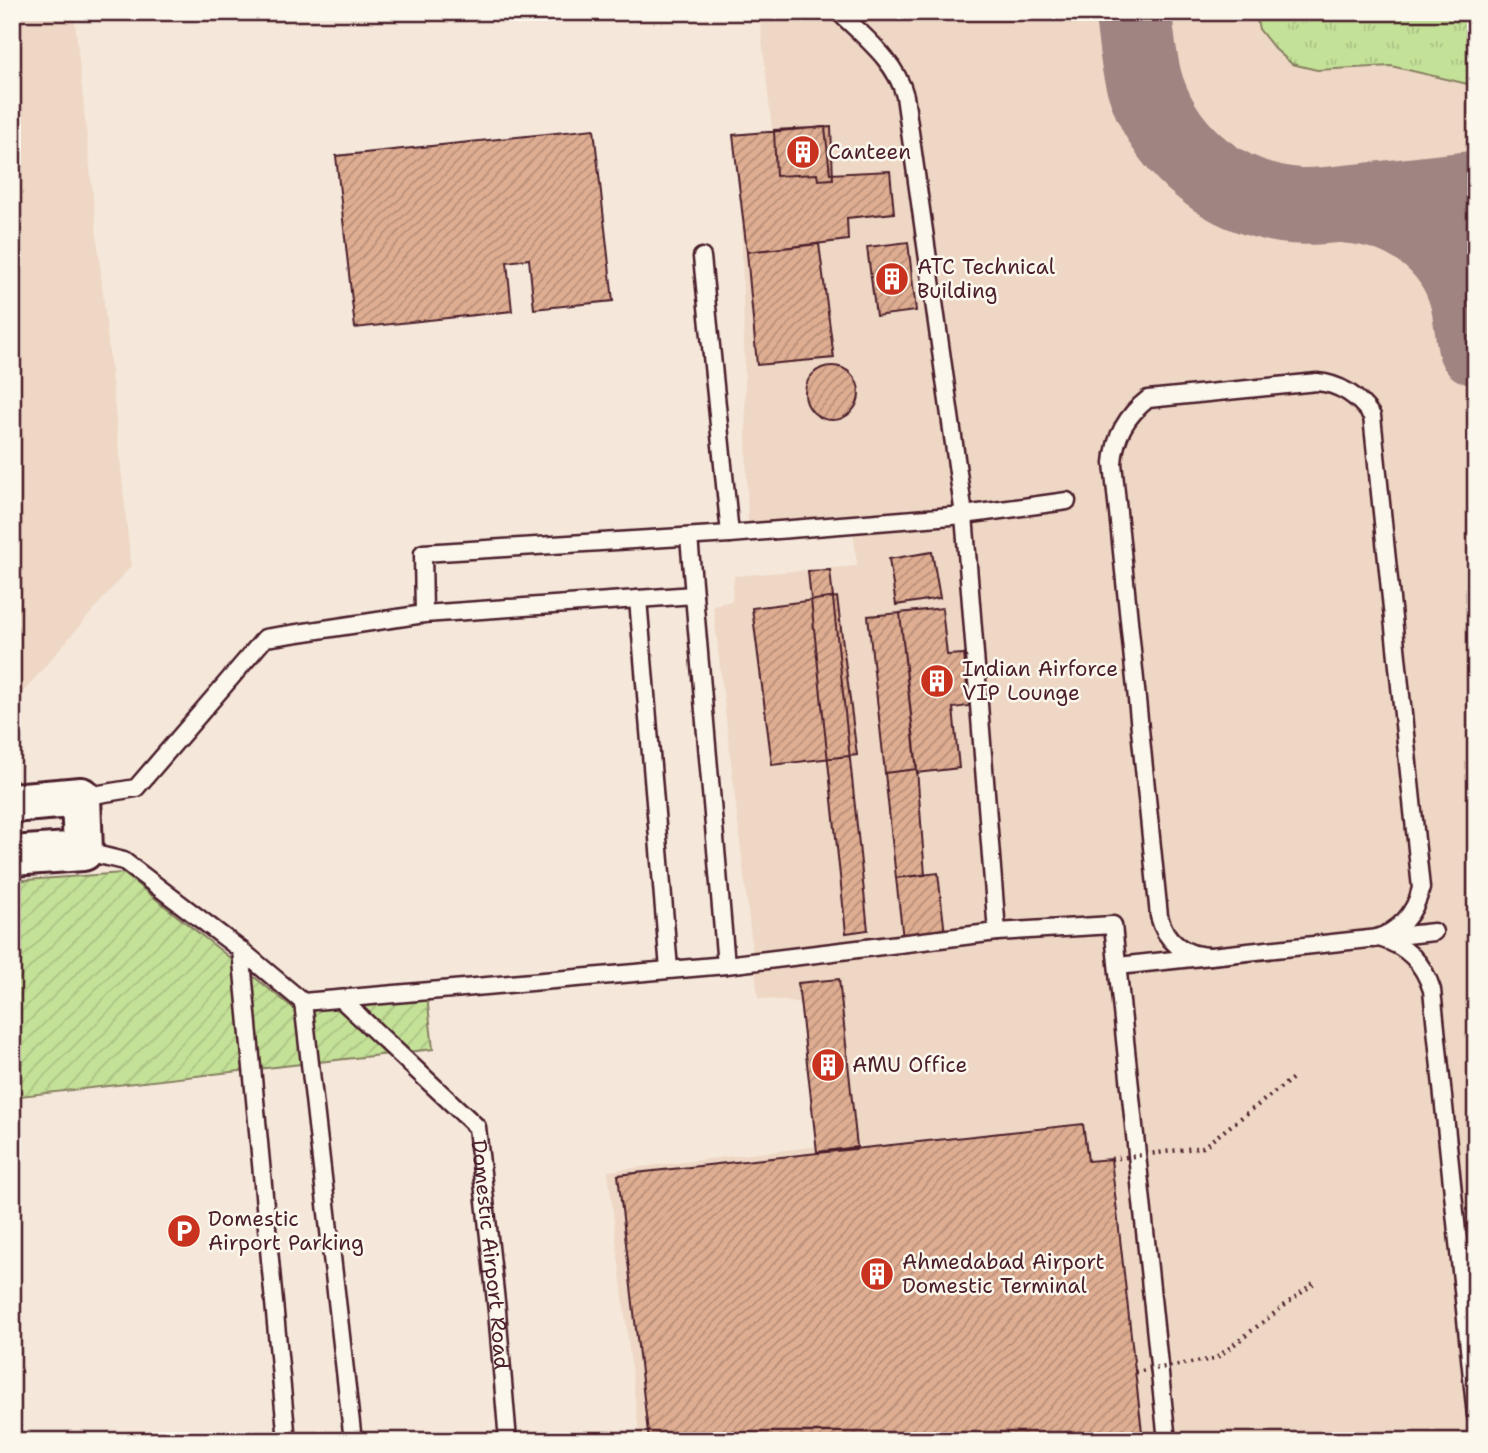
<svg xmlns="http://www.w3.org/2000/svg" width="1488" height="1453" viewBox="0 0 1488 1453" font-family="'Shantell Sans',sans-serif">
<style>
.built{fill:#eed7c4}
.grass{fill:url(#grass-tufts);stroke:#878062;stroke-width:2}
.garden{fill:url(#garden-furrows);stroke:#878062;stroke-width:2}
.lines{fill:none;stroke-linecap:round;stroke-linejoin:round}
.taxiway{stroke:#a08482;stroke-width:77}
.building{fill:url(#building-hatch);stroke:#4a1f2b;stroke-width:2}
.service-casing{stroke:#4a1f2b;stroke-width:21}
.secondary-casing{stroke:#4a1f2b;stroke-width:44}
.service{stroke:#fbf7ec;stroke-width:16}
.secondary{stroke:#fbf7ec;stroke-width:38}
.path-bridge{stroke:#4a1f2b;stroke-width:4.5;stroke-dasharray:2 5;stroke-linecap:butt}
.labels{text-anchor:middle;stroke-width:5;stroke-linejoin:round;paint-order:stroke}
.poi-label{font-size:21px;fill:#4a1f2b;stroke:#fbf7ec;text-anchor:start}
.street-label{font-size:21px;fill:#4a1f2b;stroke:#fbf7ec}
</style>
<defs>
<pattern id="grass-tufts" width="24" height="20" patternUnits="userSpaceOnUse" patternTransform="scale(1.75)"><rect width="24" height="20" fill="#c4e198"/><path d="M3 7l-1-3M5 7V3M7 7l1-3M15 17l-1-3M17 17v-4M19 17l1-3" fill="none" stroke="#aac183"/></pattern>
<pattern id="garden-furrows" width="10" height="10" patternUnits="userSpaceOnUse" patternTransform="scale(1.75)"><rect width="10" height="10" fill="#c4e198"/><path d="M-1 1l2-2M0 10L10 0M9 11l2-2" fill="none" stroke="#aac183"/></pattern>
<pattern id="building-hatch" width="6" height="6" patternUnits="userSpaceOnUse" patternTransform="scale(1.75)"><rect width="6" height="6" fill="#dfae92"/><path d="M-1 1l2-2M0 6l6-6M5 7l2-2" fill="none" stroke="#b78d77"/></pattern>
</defs>
<rect width="100%" height="100%" fill="#f5e8da"/>
<filter id="ink" filterUnits="userSpaceOnUse"><feTurbulence type="fractalNoise" baseFrequency=".0143" numOctaves="2"/><feDisplacementMap in="SourceGraphic" scale="14" xChannelSelector="R" yChannelSelector="G"/><feConvolveMatrix kernelMatrix="1 2 1 2 8 2 1 2 1" color-interpolation-filters="sRGB"/></filter>
<g filter="url(#ink)">
<path class="built" d="M 12,12 L 74,12 L 131,566 L 12,705 Z
M 759,12 L 1476,12 L 1476,1441 L 640,1441 L 608,1171 L 828,1145 L 813,1004 L 758,998 L 713,605 L 732,601 L 734,576 L 857,566 L 852,519 L 748,526 L 741,202 L 733,135 L 772,130 Z"/>
<path class="grass" d="M 1255,12 L 1476,12 L 1476,86 L 1391,66 L 1317,70 L 1292,64 L 1274,48 L 1259,29 Z"/>
<path class="garden" d="M 123,873 L 297,1011 L 427,996 L 433,1049 L 12,1097 L 12,881 Z"/>
<g class="lines">
<path class="taxiway" d="M 1133,12 C 1137,38 1138,66 1147,91 C 1170,155 1227,200 1295,206 C 1319,208 1345,203 1369,201 C 1405,197 1440,193 1476,189
M 1347,205 C 1403,209 1453,242 1468,298 C 1472,314 1473,331 1476,347"/>
</g>
<path class="building" d="M 825,127 L 830,174 L 890,171 L 894,213 L 847,218 L 848,240 L 747,252 L 733,135 Z
M 831,127 L 833,179 L 818,180 L 817,174 L 776,176 L 774,130 Z
M 594,129 L 613,301 L 534,309 L 529,259 L 507,262 L 512,311 L 355,328 L 336,156 Z
M 908,242 L 916,311 L 876,316 L 867,247 Z
M 819,244 L 834,358 L 757,365 L 747,252 Z
M805 393a27 27 0 1 1 54 0a27 27 0 1 1-54 0Z
M 932,552 L 940,598 L 896,605 L 889,559 Z
M 830,570 L 868,930 L 846,933 L 808,571 Z
M 837,597 L 857,755 L 772,765 L 752,608 Z
M 942,608 L 947,655 L 964,654 L 969,706 L 953,708 L 959,768 L 917,773 L 900,613 Z
M 900,613 L 917,769 L 885,773 L 868,616 Z
M 917,769 L 925,875 L 896,878 L 885,773 Z
M 938,873 L 945,934 L 903,939 L 896,878 Z
M 839,979 L 857,1147 L 817,1152 L 798,983 Z
M 1083,1124 L 1088,1161 L 1111,1159 L 1143,1441 L 649,1441 L 618,1175 Z"/>
<g class="lines">
<g class="service-casing">
<g id="service">
<path d="M 839,12 C 864,37 896,61 905,96 L 964,515 L 997,932"/>
<path d="M 702,257 L 730,534"/>
<path d="M 689,537 L 694,595"/>
<path d="M 638,599 L 669,969"/>
<path d="M 424,614 L 423,553 L 730,534 L 964,515 L 1067,501"/>
<path d="M 81,797 L 136,788 L 265,638 L 424,614 L 694,595 L 726,965 L 303,1002 L 241,950 L 124,861 L 83,851"/>
<path d="M 1379,938 C 1407,946 1423,962 1432,990 L 1476,1416"/>
<path d="M 241,950 L 287,1441"/>
<path d="M 1210,956 C 1184,956 1165,941 1159,916 L 1113,463 C 1115,436 1126,416 1148,399 L 1317,382 C 1341,384 1358,396 1372,416 L 1421,888 C 1415,914 1400,931 1374,939"/>
<path d="M 726,965 L 997,932 L 1113,925 L 1167,1441"/>
<path d="M 1118,966 L 1434,932"/>
<path id="s1" d="M 341,999 L 477,1127 L 497,1311 L 508,1441"/>
<path d="M 303,1002 L 353,1441"/>
</g>
</g>
<g class="secondary-casing">
<path id="secondary" d="M 12,803 L 81,797 L 83,851 L 12,856"/>
</g>
<use href="#service" class="service"/>
<use href="#secondary" class="secondary"/>
<path class="path-bridge" d="M 1111,1159 L 1203,1147 L 1293,1078
M 1135,1372 L 1215,1359 L 1315,1282"/>
</g>
</g>
<defs>
<g id="building-disc" transform="scale(1.75)"><circle r="9.5" fill="#c8321e" stroke="#fbf7ec"/><path d="M-4-6H4V6H1V3H-1V6H-4ZM-2.5-4.3h1.7v1.8h-1.7ZM.8-4.3h1.7v1.8H.8ZM-2.5-1h1.7V.8h-1.7ZM.8-1h1.7V.8H.8Z" fill="#fff"/></g>
<g id="parking-disc" transform="scale(1.75)"><circle r="9.5" fill="#c8321e" stroke="#fbf7ec"/><path d="M-3.5-5.5H1a3.5 3.5 0 0 1 0 7H-1V5.5H-3.5ZM-1-3.4V-.6H.8a1.4 1.4 0 0 0 0-2.8Z" fill="#fff"/></g>
</defs>
<g fill-rule="evenodd">
<use href="#building-disc" x="803" y="152"/>
<use href="#building-disc" x="892" y="279"/>
<use href="#building-disc" x="937" y="681"/>
<use href="#building-disc" x="828" y="1065"/>
<use href="#parking-disc" x="184" y="1231"/>
<use href="#building-disc" x="877" y="1274"/>
</g>
<g class="labels">
<g class="poi-label">
<text x="828" y="159">Canteen</text>
<text x="917" y="274">ATC Technical<tspan x="917" dy="24">Building</tspan></text>
<text x="962" y="676">Indian Airforce<tspan x="962" dy="24">VIP Lounge</tspan></text>
<text x="852" y="1072">AMU Office</text>
<text x="208" y="1226">Domestic<tspan x="208" dy="24">Airport Parking</tspan></text>
<text x="902" y="1269">Ahmedabad Airport<tspan x="902" dy="24">Domestic Terminal</tspan></text>
</g>
<g class="street-label">
<text dy="7" stroke="none"><textPath href="#s1" startOffset="315">Domestic Airport Road</textPath></text>
</g>
</g>
<rect width="1488" height="1453" fill="none" stroke="#fbf7ec" stroke-width="42"/>
<rect x="21" y="21" width="1446" height="1411" fill="none" stroke="#4a1f2b" stroke-width="2.5" filter="url(#ink)"/>
</svg>
